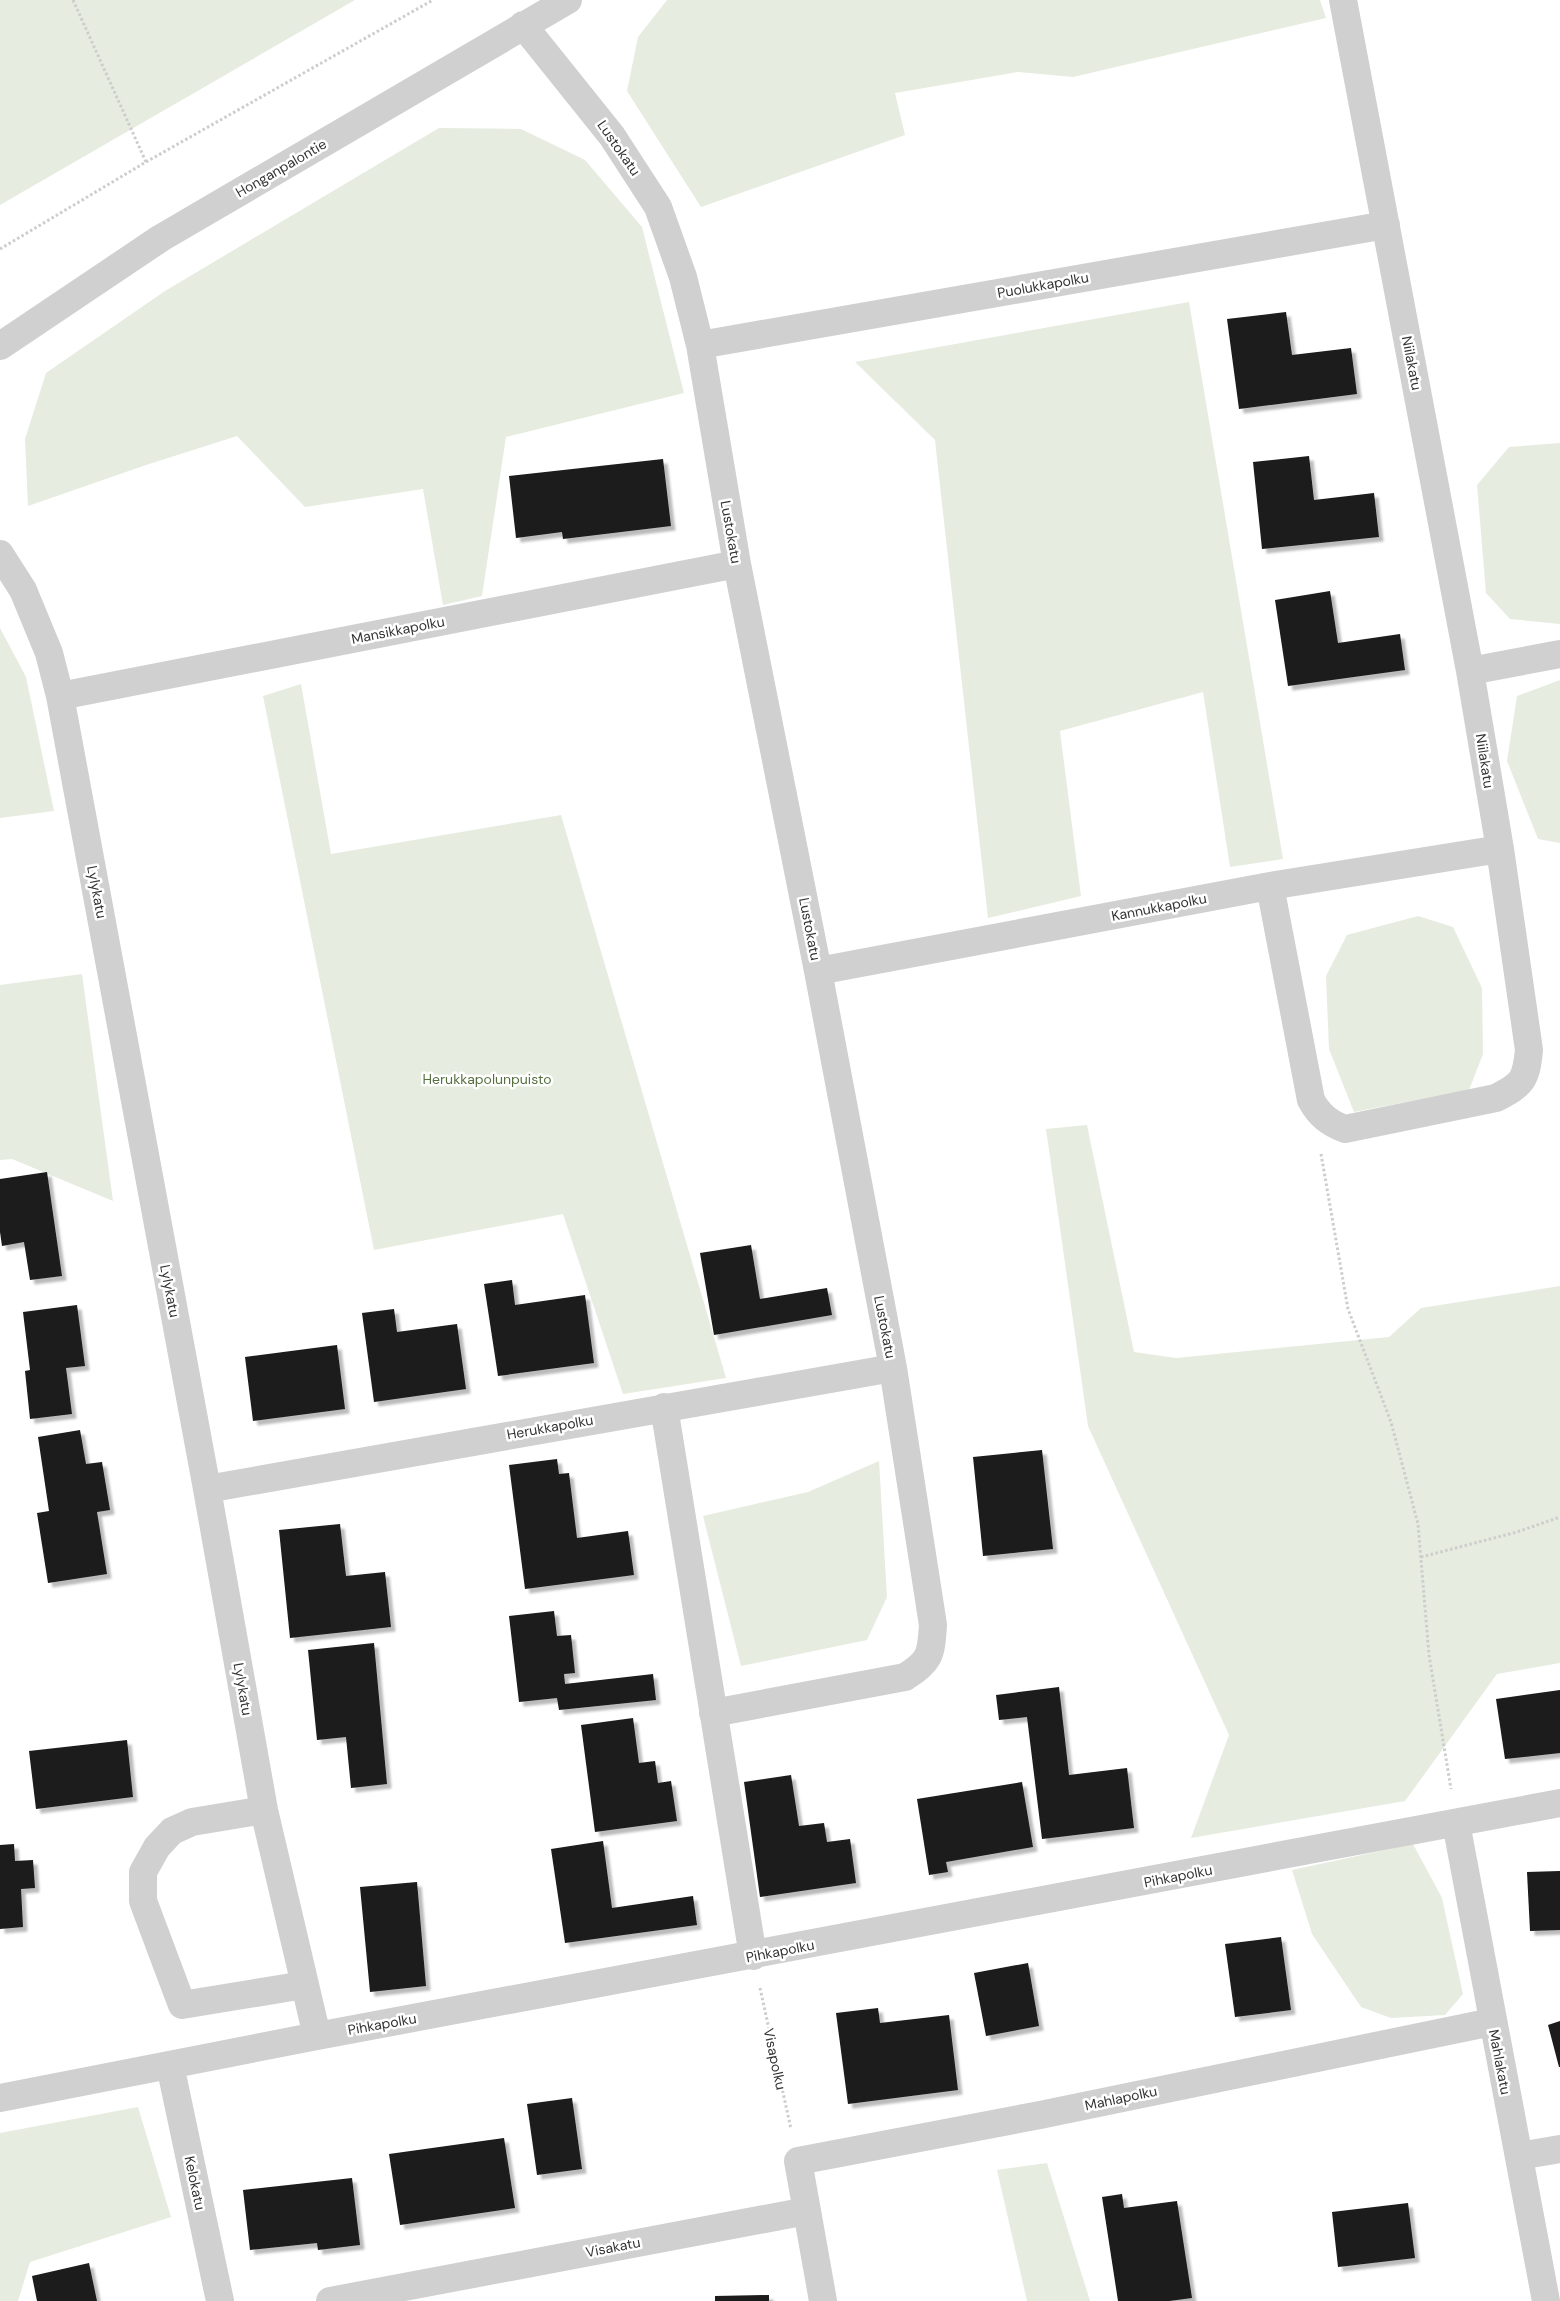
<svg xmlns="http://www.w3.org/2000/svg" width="1560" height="2301" viewBox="0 0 1560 2301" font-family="'DM Sans',sans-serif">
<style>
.green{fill:#e6ecdf}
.building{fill:#1a1a1a;filter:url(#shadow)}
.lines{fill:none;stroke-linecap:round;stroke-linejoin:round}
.path{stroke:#cdcdcd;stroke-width:3;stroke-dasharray:2.5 2.5;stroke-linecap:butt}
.minor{stroke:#d0d0d0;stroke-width:28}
.labels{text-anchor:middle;stroke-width:5;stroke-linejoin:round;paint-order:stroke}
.street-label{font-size:14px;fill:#333;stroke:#fff}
.park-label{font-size:14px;fill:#56703f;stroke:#fff}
</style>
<defs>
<filter id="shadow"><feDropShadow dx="4.5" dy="4.5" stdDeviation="1" flood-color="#0004"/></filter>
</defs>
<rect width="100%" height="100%" fill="#fff"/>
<path class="green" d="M 0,0 L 355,0 L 0,205 Z
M 667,0 L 1320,0 L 1326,18 L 1073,77 L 1018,72 L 895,93 L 905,135 L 701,207 L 627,91 L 638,37 Z
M 439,128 L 521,129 L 585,160 L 642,227 L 684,393 L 506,437 L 482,596 L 443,605 L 423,489 L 305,507 L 237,436 L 146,465 L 28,506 L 25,439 L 46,373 L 165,291 Z
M 1189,302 L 1283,859 L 1230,867 L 1203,692 L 1060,731 L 1081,896 L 988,918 L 935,440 L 855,362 Z
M 1560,443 L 1560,624 L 1510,619 L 1486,593 L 1477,485 L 1509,447 Z
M 0,628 L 26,677 L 54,811 L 0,818 Z
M 1560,680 L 1560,843 L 1538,839 L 1507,761 L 1517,696 Z
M 301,684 L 331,854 L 561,815 L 726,1378 L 623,1394 L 563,1214 L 374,1250 L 263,696 Z
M 1418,916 L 1453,927 L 1482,988 L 1483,1054 L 1469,1090 L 1354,1112 L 1329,1049 L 1326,976 L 1347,935 Z
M 82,974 L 113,1201 L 12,1159 L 0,1160 L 0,985 Z
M 1087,1125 L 1134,1352 L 1176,1358 L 1389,1337 L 1421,1308 L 1560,1286 L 1560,1663 L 1497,1674 L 1405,1801 L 1191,1838 L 1229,1735 L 1088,1426 L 1046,1129 Z
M 879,1461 L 887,1597 L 867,1640 L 741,1666 L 703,1516 L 808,1492 Z
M 1413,1844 L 1442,1898 L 1463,1994 L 1445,2015 L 1391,2018 L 1361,2007 L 1312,1934 L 1292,1870 Z
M 138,2107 L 171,2217 L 30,2262 L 18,2301 L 0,2301 L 0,2133 Z
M 1047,2163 L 1090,2301 L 1027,2301 L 997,2170 Z"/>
<path class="building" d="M 1286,312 L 1292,355 L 1351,348 L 1357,394 L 1239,409 L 1227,319 Z
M 1309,456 L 1314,500 L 1374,493 L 1379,537 L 1262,549 L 1253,462 Z
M 663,459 L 671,526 L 563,539 L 562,532 L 516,538 L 509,476 Z
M 1330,591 L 1338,643 L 1400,634 L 1405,670 L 1288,686 L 1275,600 Z
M 47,1172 L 62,1276 L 30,1280 L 24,1242 L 2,1246 L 0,1232 L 0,1179 Z
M 751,1245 L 760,1299 L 827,1288 L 832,1315 L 714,1335 L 700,1253 Z
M 512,1280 L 515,1305 L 585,1295 L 594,1363 L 498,1376 L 484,1284 Z
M 77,1305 L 85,1366 L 66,1368 L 72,1414 L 30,1419 L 25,1371 L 30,1370 L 23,1312 Z
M 394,1309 L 397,1332 L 457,1324 L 466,1389 L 374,1402 L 362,1313 Z
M 337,1345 L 345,1409 L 253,1421 L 245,1357 Z
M 80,1430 L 86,1464 L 102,1462 L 110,1510 L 97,1512 L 107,1574 L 48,1583 L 37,1513 L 49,1511 L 38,1437 Z
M 1042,1450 L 1053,1549 L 983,1556 L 973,1457 Z
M 557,1459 L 559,1474 L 569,1473 L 577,1538 L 628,1531 L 634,1575 L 525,1589 L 509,1465 Z
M 340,1524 L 346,1576 L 385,1572 L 391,1627 L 290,1638 L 279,1530 Z
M 554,1611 L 557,1636 L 571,1635 L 575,1673 L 564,1674 L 565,1684 L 653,1674 L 656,1700 L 559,1710 L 557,1698 L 519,1702 L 509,1616 Z
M 374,1643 L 387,1784 L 351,1788 L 346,1737 L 317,1740 L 308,1650 Z
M 1059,1687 L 1069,1775 L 1127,1768 L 1134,1828 L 1042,1839 L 1027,1717 L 999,1720 L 996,1695 Z
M 1560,1690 L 1560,1753 L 1505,1759 L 1496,1699 Z
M 633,1718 L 639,1763 L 655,1761 L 658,1783 L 671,1781 L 677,1821 L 595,1832 L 581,1725 Z
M 127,1740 L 133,1797 L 36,1809 L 29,1751 Z
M 791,1775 L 799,1826 L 824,1823 L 827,1842 L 850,1839 L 856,1883 L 760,1897 L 744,1782 Z
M 1022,1782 L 1033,1847 L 946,1862 L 948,1872 L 929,1875 L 917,1799 Z
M 603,1841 L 612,1908 L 693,1896 L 697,1925 L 565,1943 L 551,1849 Z
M 14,1844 L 15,1861 L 33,1860 L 35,1888 L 21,1889 L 23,1927 L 0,1929 L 0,1845 Z
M 1560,1871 L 1560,1930 L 1530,1931 L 1527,1872 Z
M 417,1882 L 426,1986 L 370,1992 L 360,1887 Z
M 1281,1937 L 1291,2010 L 1235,2017 L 1225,1944 Z
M 1028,1963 L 1039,2026 L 986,2036 L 974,1973 Z
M 878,2008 L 880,2023 L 949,2015 L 958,2090 L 848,2104 L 836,2013 Z
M 1560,2021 L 1560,2067 L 1559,2067 L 1548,2025 Z
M 572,2098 L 582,2169 L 537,2175 L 527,2104 Z
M 504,2138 L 515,2208 L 400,2225 L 389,2154 Z
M 352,2178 L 360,2245 L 318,2250 L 317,2243 L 250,2250 L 243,2190 Z
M 1122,2194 L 1124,2208 L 1177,2201 L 1192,2298 L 1169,2301 L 1118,2301 L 1102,2197 Z
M 1408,2203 L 1415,2258 L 1338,2267 L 1332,2212 Z
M 89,2263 L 97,2301 L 37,2301 L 32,2276 Z
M 769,2295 L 769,2301 L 715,2301 L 715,2296 Z"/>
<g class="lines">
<path class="path" d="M 73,0 L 146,162
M 0,249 L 146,162 L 433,0
M 1321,1154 L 1348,1309 L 1391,1422 L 1418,1524 L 1429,1655 L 1451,1789
M 1421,1557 L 1517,1532 L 1560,1517
M 760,1988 L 791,2129"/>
<path class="minor" d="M 523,25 L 612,136 L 658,207 L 683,277 L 700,345 L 737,564 L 818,971 L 893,1368 L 933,1625 C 931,1654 931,1661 905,1677 L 713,1713
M 700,345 L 1386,225
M 0,346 L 161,238 L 568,0
M 0,554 L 23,590 L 49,653 L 60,696 L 207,1489 L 264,1810 L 317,2036
M 1470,671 L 1560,654
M 60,696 L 737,564
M 1270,886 L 1311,1100 C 1319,1115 1329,1123 1345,1129 L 1496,1098 C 1523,1084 1526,1080 1529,1050 L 1500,849 L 1470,671 L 1343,0
M 818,971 L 1270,886 L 1500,849
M 664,1407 L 753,1956
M 207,1489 L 893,1368
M 264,1810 L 192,1822 L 172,1831 L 157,1847 L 143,1872 L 143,1901 L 182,2005 L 304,1985
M 1456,1823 L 1546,2301
M 170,2065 L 220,2301
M 0,2098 L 317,2036 L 1560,1803
M 1519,2156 L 1560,2149
M 807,2211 L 798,2161 L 1040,2115 L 1492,2022
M 330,2301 L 807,2211 L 823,2301"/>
</g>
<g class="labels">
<g class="street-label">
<text transform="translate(619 148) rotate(55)" y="5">Lustokatu</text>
<text transform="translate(281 168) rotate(-30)" y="5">Honganpalontie</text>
<text transform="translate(1043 285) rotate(-10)" y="5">Puolukkapolku</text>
<text transform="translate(1412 363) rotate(79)" y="5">Niilakatu</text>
<text transform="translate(731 532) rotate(80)" y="5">Lustokatu</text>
<text transform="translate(398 630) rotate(-11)" y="5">Mansikkapolku</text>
<text transform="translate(1485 761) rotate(81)" y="5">Niilakatu</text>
<text transform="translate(97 892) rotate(79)" y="5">Lylykatu</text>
<text transform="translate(1159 907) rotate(-11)" y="5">Kannukkapolku</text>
<text transform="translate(810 929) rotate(79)" y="5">Lustokatu</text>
<text transform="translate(170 1291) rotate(79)" y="5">Lylykatu</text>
<text transform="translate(885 1327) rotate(79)" y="5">Lustokatu</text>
<text transform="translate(550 1427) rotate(-10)" y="5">Herukkapolku</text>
<text transform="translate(243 1689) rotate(80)" y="5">Lylykatu</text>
<text transform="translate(1178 1876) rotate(-11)" y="5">Pihkapolku</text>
<text transform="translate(780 1951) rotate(-11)" y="5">Pihkapolku</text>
<text transform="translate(382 2024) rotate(-10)" y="5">Pihkapolku</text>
<text transform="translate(775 2059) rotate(78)" y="5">Visapolku</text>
<text transform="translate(1500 2062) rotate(79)" y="5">Mahlakatu</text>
<text transform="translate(1121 2098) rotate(-12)" y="5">Mahlapolku</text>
<text transform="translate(195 2183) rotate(78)" y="5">Kelokatu</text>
<text transform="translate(613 2247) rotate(-11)" y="5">Visakatu</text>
</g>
<g class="park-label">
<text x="487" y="1084">Herukkapolunpuisto</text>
</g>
</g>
</svg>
